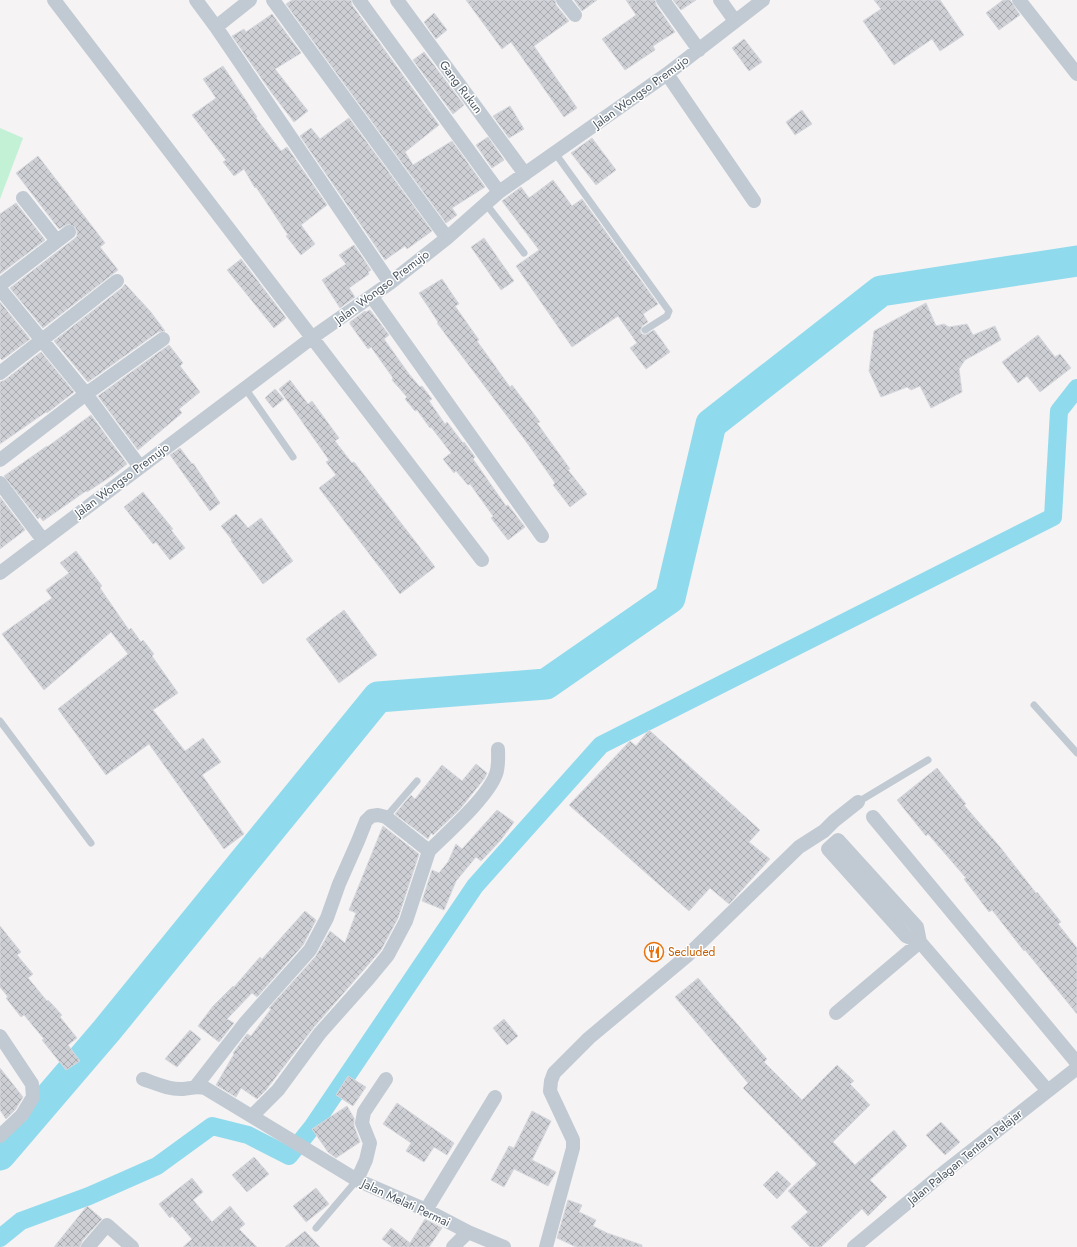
<svg xmlns="http://www.w3.org/2000/svg" width="1077" height="1247" viewBox="0 0 1077 1247" font-family="Jost,sans-serif">
<style>
.pitch{fill:#c3f1d5}
.lines{fill:none;stroke-linecap:round;stroke-linejoin:round}
.canal{stroke:#90daee;stroke-width:18}
.river{stroke:#90daee;stroke-width:31}
.building{fill:url(#building-cross-hatch);stroke:#d7d9de}
.lane{stroke:#c1cad2;stroke-width:7}
.street{stroke:#c1cad2;stroke-width:14}
.labels{text-anchor:middle;stroke-width:3;stroke-linejoin:round;paint-order:stroke}
.street-label{font-size:12px;fill:#4a5661;stroke:#fff}
.food-label{font-size:12px;fill:#c56008;stroke:#fff;text-anchor:start}
</style>
<defs>
<pattern id="building-cross-hatch" width="8" height="8" patternUnits="userSpaceOnUse"><rect width="8" height="8" fill="#cdcfd5"/><path d="M0 0l8 8M0 8l8-8" fill="none" stroke="#a8abb0"/></pattern>
</defs>
<rect width="100%" height="100%" fill="#f5f3f3"/>
<path class="pitch" d="M 0,128 L 23,138 L 0,199 Z"/>
<g class="lines">
<path class="canal" d="M 0,1238 L 21,1221 L 89,1196 L 157,1166 L 212,1126 L 248,1135 L 289,1156 L 313,1126 L 475,886 L 601,745 L 1053,517 L 1059,411 L 1077,388"/>
<path class="river" d="M 0,1155 L 107,1030 L 378,697 L 546,684 L 670,598 L 711,424 L 881,291 L 1077,261"/>
</g>
<path class="building" d="M 292,0 L 351,0 L 352,5 L 439,125 L 405,152 L 413,165 L 452,141 L 485,187 L 452,208 L 457,215 L 446,223 L 286,4 Z
M 466,0 L 555,0 L 556,5 L 569,21 L 534,46 L 577,108 L 564,117 L 511,42 L 502,49 Z
M 574,0 L 597,0 L 582,11 Z
M 626,0 L 655,0 L 656,5 L 675,32 L 653,46 L 655,50 L 625,70 L 602,39 L 636,15 Z
M 673,0 L 696,0 L 681,10 Z
M 874,0 L 940,0 L 964,35 L 940,51 L 932,39 L 894,65 L 863,21 L 881,9 Z
M 1003,0 L 1010,0 L 1020,15 L 999,30 L 986,13 Z
M 434,13 L 447,30 L 436,39 L 424,22 Z
M 272,14 L 301,53 L 275,69 L 308,111 L 294,122 L 271,92 L 232,36 L 244,29 L 246,32 Z
M 744,39 L 762,62 L 749,71 L 732,48 Z
M 424,52 L 464,105 L 453,114 L 413,60 Z
M 223,66 L 257,117 L 256,118 L 281,151 L 287,147 L 327,205 L 301,225 L 315,244 L 301,255 L 286,236 L 288,235 L 256,187 L 255,188 L 244,169 L 234,176 L 223,162 L 226,160 L 192,115 L 216,98 L 203,79 Z
M 510,106 L 524,129 L 509,138 L 493,116 Z
M 802,110 L 812,124 L 795,135 L 786,122 Z
M 349,118 L 432,231 L 407,249 L 405,246 L 385,260 L 300,136 L 311,128 L 320,139 Z
M 488,137 L 504,160 L 492,168 L 476,145 Z
M 592,138 L 616,170 L 596,185 L 571,153 Z
M 38,156 L 105,243 L 100,247 L 118,270 L 43,328 L 10,288 L 74,239 L 77,236 L 77,231 L 75,227 L 68,224 L 59,229 L 16,173 Z
M 553,180 L 572,206 L 582,199 L 658,304 L 643,314 L 648,322 L 642,326 L 640,331 L 642,334 L 645,335 L 654,330 L 670,352 L 646,369 L 630,348 L 637,343 L 618,316 L 572,347 L 516,266 L 539,250 L 502,201 L 521,187 L 529,198 Z
M 16,203 L 45,240 L 0,274 L 0,214 Z
M 484,238 L 514,281 L 501,290 L 471,247 Z
M 354,245 L 371,270 L 368,272 L 369,274 L 349,288 L 355,297 L 340,308 L 322,280 L 346,264 L 339,255 Z
M 241,259 L 286,318 L 274,328 L 227,270 Z
M 442,279 L 459,304 L 455,306 L 479,340 L 477,341 L 510,387 L 512,385 L 540,422 L 537,423 L 570,469 L 568,470 L 587,494 L 570,507 L 553,485 L 555,483 L 525,440 L 437,323 L 438,322 L 419,293 Z
M 125,284 L 150,311 L 165,331 L 158,332 L 88,382 L 54,341 L 122,288 Z
M 0,302 L 30,339 L 2,360 L 0,358 Z
M 926,303 L 936,326 L 944,324 L 949,327 L 967,324 L 973,335 L 995,326 L 1001,340 L 965,360 L 959,369 L 962,392 L 931,408 L 920,386 L 911,390 L 907,387 L 881,397 L 869,371 L 874,331 Z
M 370,310 L 389,335 L 384,339 L 409,374 L 420,387 L 422,386 L 432,399 L 429,401 L 445,424 L 447,422 L 463,443 L 464,442 L 475,457 L 473,459 L 506,506 L 508,505 L 525,527 L 508,540 L 491,518 L 493,516 L 470,484 L 468,485 L 456,471 L 454,473 L 443,459 L 451,453 L 431,427 L 430,428 L 417,410 L 415,411 L 405,399 L 407,397 L 392,380 L 393,378 L 371,347 L 368,349 L 350,324 L 350,322 L 365,311 L 366,312 Z
M 1038,335 L 1055,357 L 1060,354 L 1071,368 L 1040,392 L 1027,376 L 1018,383 L 1002,362 Z
M 169,345 L 183,363 L 180,366 L 200,392 L 179,409 L 182,413 L 138,450 L 98,396 Z
M 41,352 L 74,392 L 47,413 L 46,412 L 0,444 L 0,382 L 5,380 Z
M 290,380 L 308,404 L 312,401 L 339,438 L 335,441 L 352,463 L 354,462 L 435,567 L 400,594 L 319,488 L 336,475 L 326,462 L 329,460 L 279,389 Z
M 275,389 L 284,399 L 273,408 L 265,398 Z
M 91,415 L 127,464 L 113,475 L 87,492 L 86,491 L 43,521 L 40,517 L 38,519 L 4,476 L 47,446 L 47,447 Z
M 180,448 L 192,464 L 193,463 L 220,503 L 210,511 L 170,455 Z
M 143,492 L 173,529 L 171,530 L 185,548 L 170,560 L 156,542 L 153,544 L 124,507 Z
M 0,497 L 25,530 L 0,549 Z
M 236,514 L 248,528 L 261,518 L 293,561 L 263,584 L 231,541 L 232,540 L 221,526 Z
M 76,551 L 102,586 L 100,588 L 129,630 L 131,628 L 141,642 L 143,640 L 154,654 L 152,656 L 178,693 L 153,710 L 185,751 L 203,738 L 221,762 L 202,775 L 244,834 L 224,849 L 149,744 L 106,775 L 58,709 L 128,654 L 111,632 L 44,690 L 2,634 L 52,598 L 46,590 L 69,573 L 60,563 Z
M 344,610 L 377,655 L 339,683 L 306,639 Z
M 649,730 L 760,830 L 749,842 L 770,859 L 740,892 L 729,904 L 710,888 L 689,911 L 569,805 L 630,741 L 636,746 Z
M 476,764 L 487,773 L 484,779 L 460,809 L 433,835 L 431,833 L 428,839 L 395,814 L 411,795 L 415,799 L 442,765 L 462,781 Z
M 937,768 L 966,804 L 964,805 L 1000,847 L 1036,893 L 1037,892 L 1061,922 L 1058,924 L 1077,948 L 1077,1014 L 1025,950 L 1024,951 L 992,910 L 989,912 L 964,879 L 966,878 L 928,834 L 926,836 L 897,800 Z
M 497,810 L 514,822 L 500,841 L 481,861 L 476,857 L 456,881 L 444,910 L 422,901 L 432,870 L 439,873 L 448,862 L 456,844 L 462,849 Z
M 383,826 L 419,854 L 398,918 L 381,950 L 314,1027 L 266,1090 L 257,1099 L 241,1088 L 236,1097 L 216,1085 L 234,1054 L 233,1053 L 247,1034 L 251,1036 L 271,1009 L 269,1008 L 316,956 L 330,931 L 345,943 L 356,913 L 349,910 Z
M 305,911 L 316,920 L 303,945 L 257,997 L 252,993 L 227,1019 L 234,1023 L 219,1042 L 198,1026 L 213,1006 L 233,986 L 234,987 L 260,957 L 262,959 Z
M 0,926 L 21,952 L 17,955 L 33,974 L 28,978 L 47,1001 L 48,1000 L 62,1015 L 60,1017 L 77,1038 L 68,1045 L 80,1061 L 66,1070 L 42,1040 L 44,1039 L 24,1015 L 21,1017 L 6,998 L 8,997 L 0,987 Z
M 698,978 L 767,1059 L 764,1062 L 802,1100 L 837,1065 L 854,1081 L 850,1084 L 870,1105 L 833,1142 L 855,1165 L 894,1130 L 907,1146 L 870,1180 L 887,1197 L 868,1216 L 862,1209 L 821,1247 L 810,1247 L 791,1227 L 808,1212 L 788,1191 L 817,1164 L 743,1088 L 748,1083 L 675,997 Z
M 504,1019 L 518,1036 L 507,1045 L 493,1028 Z
M 190,1030 L 201,1039 L 177,1067 L 165,1059 Z
M 0,1068 L 23,1097 L 15,1110 L 6,1119 L 0,1110 Z
M 348,1076 L 366,1087 L 353,1106 L 336,1095 Z
M 397,1103 L 454,1143 L 447,1155 L 434,1147 L 424,1162 L 406,1151 L 411,1143 L 383,1124 Z
M 347,1106 L 354,1118 L 354,1126 L 360,1142 L 336,1158 L 328,1152 L 312,1129 Z
M 532,1111 L 551,1121 L 532,1160 L 556,1172 L 548,1186 L 514,1169 L 504,1187 L 491,1180 L 509,1146 L 514,1148 Z
M 941,1122 L 960,1142 L 945,1155 L 926,1135 Z
M 254,1157 L 269,1174 L 247,1192 L 232,1175 Z
M 777,1171 L 791,1184 L 777,1199 L 763,1185 Z
M 192,1178 L 203,1192 L 193,1200 L 212,1222 L 230,1206 L 245,1224 L 239,1229 L 257,1247 L 183,1247 L 192,1239 L 172,1216 L 170,1218 L 159,1204 Z
M 316,1188 L 329,1204 L 306,1222 L 293,1206 Z
M 568,1200 L 582,1205 L 579,1212 L 596,1220 L 593,1226 L 607,1233 L 642,1245 L 642,1247 L 576,1247 L 557,1238 Z
M 87,1206 L 102,1219 L 82,1241 L 80,1247 L 54,1247 Z
M 425,1219 L 442,1228 L 429,1247 L 392,1247 L 382,1239 L 391,1228 L 410,1243 Z
M 305,1231 L 320,1247 L 285,1247 Z"/>
<g class="lines">
<path class="lane" d="M 555,153 L 669,311 L 667,316 L 645,330
M 486,204 L 524,253
M 245,388 L 293,457
M 1034,705 L 1077,753
M 0,721 L 91,843
M 858,802 L 928,760
M 386,817 L 417,781
M 316,1228 L 357,1180"/>
<path class="street" d="M 54,0 L 482,560
M 196,0 L 216,27 L 390,283
M 273,0 L 447,238
M 359,0 L 499,192
M 397,0 L 525,174
M 563,0 L 575,15
M 663,0 L 699,50
M 720,0 L 735,21
M 1019,0 L 1077,74
M 216,27 L 250,0
M 667,74 L 754,201
M 23,198 L 57,241
M 0,285 L 69,232
M 0,289 L 86,394 L 140,467
M 372,297 L 542,536
M 0,373 L 117,281
M 0,460 L 86,394 L 163,339
M 0,483 L 43,540
M 0,573 L 313,337 L 390,283 L 447,238 L 499,192 L 667,74 L 763,0
M 873,817 L 1077,1063
M 429,851 C 447,833 488,797 496,774 C 499,766 498,757 498,749
M 836,1013 L 920,942 L 906,936 L 828,849 L 838,840 L 917,927 L 920,942 L 1048,1091
M 0,1036 L 32,1084 L 33,1097 L 22,1115 L 0,1136
M 143,1079 C 155,1083 169,1090 183,1089 C 192,1088 195,1086 205,1088 L 357,1180 L 426,1210 L 468,1232 L 504,1247
M 196,1086 L 245,1023 L 310,950 L 327,918 L 339,884 L 358,841 L 366,821 L 371,816 L 378,815 L 386,817 L 429,851 L 406,921 L 388,955 L 369,978 L 320,1033 L 278,1090 L 252,1116
M 357,1180 L 366,1160 L 370,1143 L 362,1123 L 364,1112 L 386,1079
M 426,1210 L 495,1097
M 88,1247 L 107,1225 L 132,1247
M 453,1247 L 468,1232
M 546,1247 L 573,1148 L 573,1140 L 550,1091 L 551,1081 L 554,1073 L 589,1038 L 687,956 L 799,847 L 824,831 L 834,821 L 858,802
M 854,1247 L 947,1170 L 1077,1068"/>
</g>
<defs>
<g id="restaurant-ring" transform="scale(1)"><circle r="9.5" fill="#fff" stroke="#e8710a" stroke-width="1.5"/><path d="M-5-6h1v4h1v-4h1v4h1v-4h1v5L-1.5 .5V6h-2V.5L-5-1ZM5-6V6H3V1.5H1.5Q1.5-4 5-6Z" fill="#e8710a"/></g>
</defs>
<g fill-rule="evenodd">
<use href="#restaurant-ring" x="654" y="952"/>
</g>
<g class="labels">
<g class="street-label">
<text transform="translate(461 87) rotate(53)" y="4">Gang Rukun</text>
<text transform="translate(641 92) rotate(-36)" y="4">Jalan Wongso Premujo</text>
<text transform="translate(382 287) rotate(-37)" y="4">Jalan Wongso Premujo</text>
<text transform="translate(122 480) rotate(-37)" y="4">Jalan Wongso Premujo</text>
<text transform="translate(965 1157) rotate(-39)" y="4">Jalan Palagan Tentara Pelajar</text>
<text transform="translate(406 1203) rotate(25)" y="4">Jalan Melati Permai</text>
</g>
<g class="food-label">
<text x="668" y="956">Secluded</text>
</g>
</g>
</svg>
